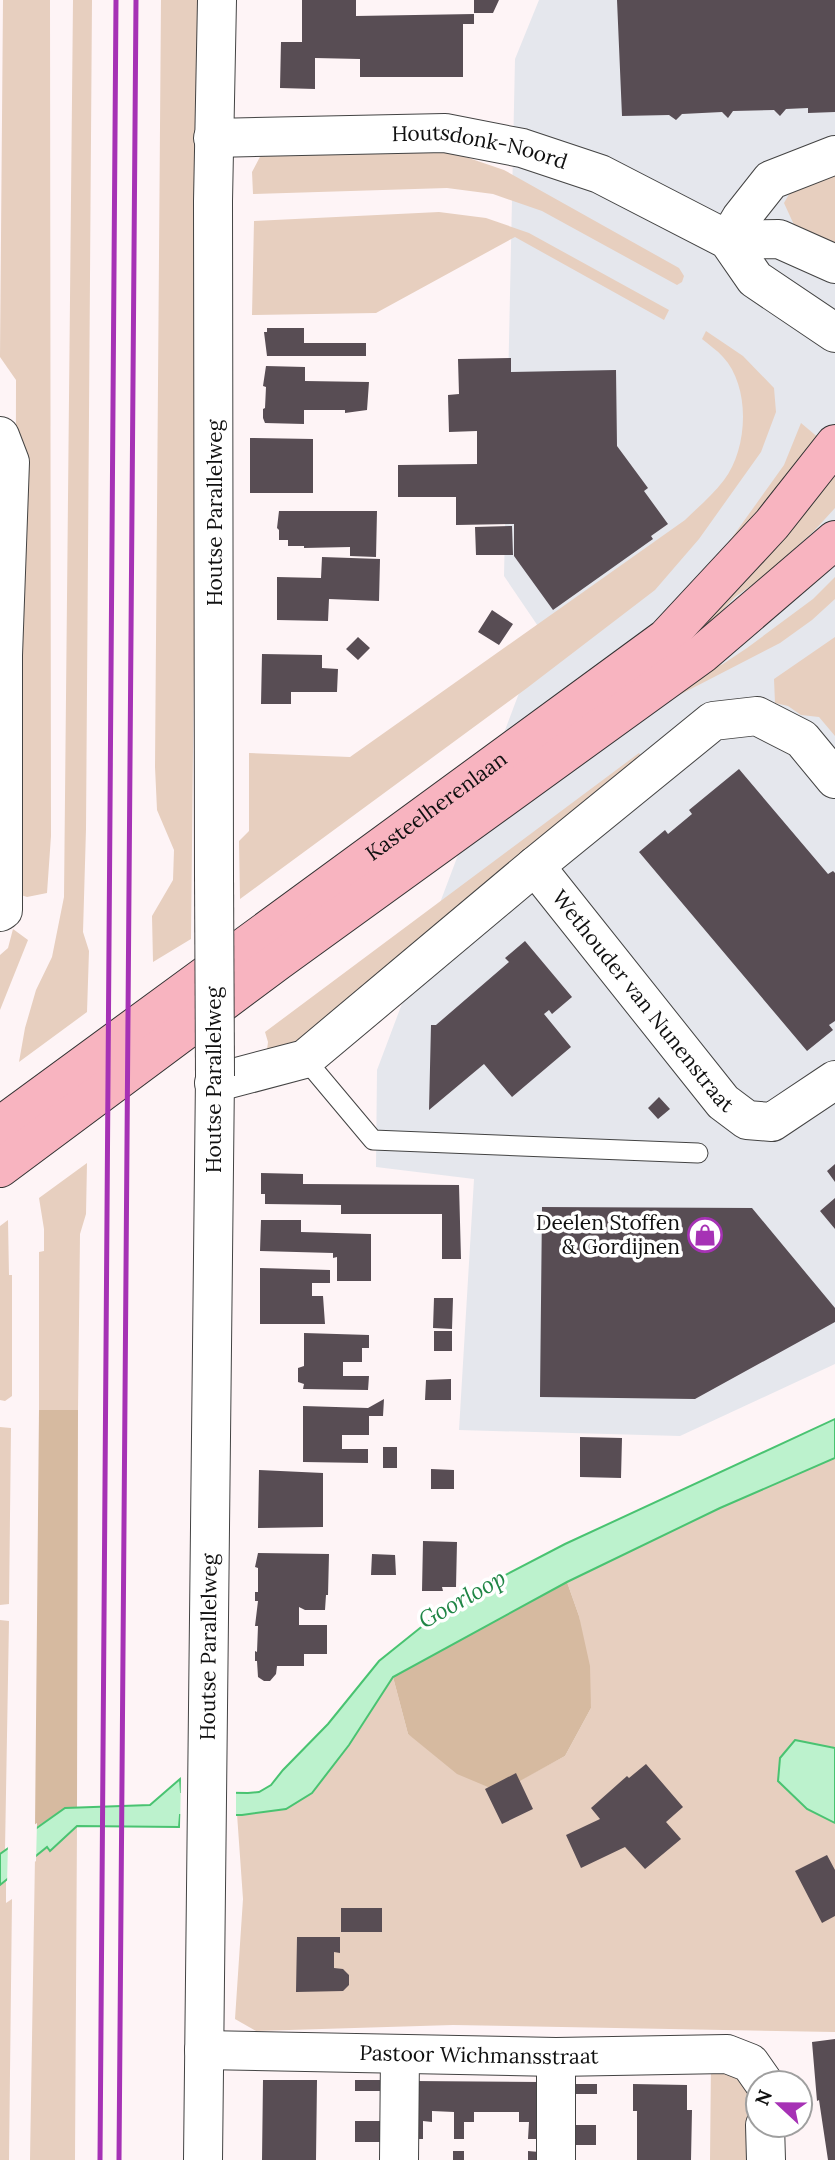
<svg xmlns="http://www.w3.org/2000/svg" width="835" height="2160" viewBox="0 0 835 2160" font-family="Lora,serif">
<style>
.industrial{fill:#e5e7ed}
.green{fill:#e7cfbf}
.forest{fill:#d6baa0}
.water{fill:#bcf2cd;stroke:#49c371;stroke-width:2}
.pier{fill:#fef4f6}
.building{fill:#584d54}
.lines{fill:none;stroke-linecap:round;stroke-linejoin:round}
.lane-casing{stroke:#434343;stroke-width:21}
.street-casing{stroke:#434343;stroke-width:40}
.secondary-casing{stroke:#323232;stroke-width:40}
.lane{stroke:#fff;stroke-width:19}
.street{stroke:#fff;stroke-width:38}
.secondary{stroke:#f8b4c0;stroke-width:38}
.rail{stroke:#a632b5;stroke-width:5}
.street-bridge-casing{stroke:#434343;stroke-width:40;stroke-linecap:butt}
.street-bridge{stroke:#fff;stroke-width:38}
.labels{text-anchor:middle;stroke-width:7;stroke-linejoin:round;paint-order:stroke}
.street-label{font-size:21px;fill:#101010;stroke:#fff}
.poi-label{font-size:21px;fill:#101010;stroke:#fff;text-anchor:end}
.water-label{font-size:23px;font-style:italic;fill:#1f8545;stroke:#fff}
</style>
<rect width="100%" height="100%" fill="#fef4f6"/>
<path class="industrial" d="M 539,0 L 835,0 L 835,1364 L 680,1436 L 459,1430 L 474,1179 L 376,1167 L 377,1070 L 542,632 L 504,576 L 515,59 Z"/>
<path class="green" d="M 3,0 L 50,0 L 51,836 L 47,893 L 27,897 L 15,893 L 16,380 L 0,357 Z
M 73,0 L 92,0 L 86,829 L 83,932 L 89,951 L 87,1012 L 19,1062 L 25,1028 L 36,990 L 52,957 L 64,897 Z
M 161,0 L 201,0 L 191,939 L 153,962 L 152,916 L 173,880 L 174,850 L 157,810 L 155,767 Z
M 412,145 L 454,153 L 504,170 L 679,268 L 684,276 L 682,282 L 677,285 L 542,211 L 493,194 L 447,188 L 253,194 L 252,172 L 262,153 Z
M 835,174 L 835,247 L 795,227 L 784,203 L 792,189 Z
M 439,212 L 486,218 L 529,233 L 669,310 L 664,320 L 515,237 L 376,313 L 252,315 L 254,221 Z
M 706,331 L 743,356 L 774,388 L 776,412 L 761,452 L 699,539 L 655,590 L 527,688 L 240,899 L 239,841 L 249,831 L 249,753 L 350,757 L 685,520 C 698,507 713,495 724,480 C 748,449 751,387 723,357 C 717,350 709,345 702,339 Z
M 801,423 L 820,439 L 694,597 L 670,610 L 716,560 L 784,465 Z
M 835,466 L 835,508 L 814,531 L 762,578 L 735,597 L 678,656 Z
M 835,577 L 835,599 L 812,620 L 780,643 L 654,708 L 667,690 L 723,664 L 747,648 L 813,599 Z
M 835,637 L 835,736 L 819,717 L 801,715 L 788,706 L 775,703 L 774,679 Z
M 639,753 L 643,758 L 289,1048 L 267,1050 L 268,1042 L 265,1032 Z
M 13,929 L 28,940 L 0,1010 L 0,955 L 8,948 Z
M 87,1163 L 86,1214 L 80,1234 L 78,1410 L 39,1410 L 39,1252 L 44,1251 L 44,1229 L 39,1198 Z
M 8,1220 L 9,1275 L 12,1275 L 12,1396 L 5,1401 L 0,1400 L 0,1226 Z
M 0,1427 L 11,1428 L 9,1604 L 0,1605 Z
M 835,1458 L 835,1748 L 830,1746 L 807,1809 L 835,1823 L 835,2032 L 453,2025 L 256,2031 L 235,2019 L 243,1899 L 237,1814 L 243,1815 L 286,1809 L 349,1745 L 393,1677 L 408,1734 L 500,1791 L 565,1756 L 591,1708 L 579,1616 L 567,1582 L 720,1508 Z
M 0,1620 L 9,1621 L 5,1850 L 0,1854 Z
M 77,1826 L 75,2160 L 30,2160 L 35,1857 L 47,1847 L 50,1851 Z
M 6,1881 L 6,1903 L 12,1899 L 9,2160 L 0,2160 L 0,1885 Z
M 711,2061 L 723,2063 L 752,2090 L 753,2160 L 710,2160 Z"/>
<path class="forest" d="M 39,1410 L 78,1410 L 77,1807 L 65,1808 L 35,1828 Z
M 567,1582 L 579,1616 L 590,1666 L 591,1708 L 565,1756 L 500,1792 L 457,1774 L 408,1734 L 393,1677 Z"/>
<path class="water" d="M 835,1419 L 835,1458 L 720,1508 L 567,1582 L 393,1677 L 349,1745 L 312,1793 L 286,1809 L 242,1815 L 180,1815 L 179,1827 L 77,1826 L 50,1851 L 47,1847 L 0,1885 L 0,1854 L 65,1808 L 150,1805 L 180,1779 L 181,1792 L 248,1793 L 259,1792 L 271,1785 L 283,1770 L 328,1724 L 379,1661 L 430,1620 L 496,1580 L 565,1544 Z
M 795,1740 L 835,1748 L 835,1823 L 807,1809 L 778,1781 L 780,1758 Z"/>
<path class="pier" d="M 181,1776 L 184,1779 L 184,1788 L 236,1789 L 236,1818 L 183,1818 L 183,1828 L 180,1831 Z
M 37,1823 L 36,1861 L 7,1884 L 8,1843 Z"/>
<path class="building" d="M 302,0 L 356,0 L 356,16 L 474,14 L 474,24 L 463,24 L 463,77 L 360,77 L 360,59 L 315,58 L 315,89 L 280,88 L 281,42 L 302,42 Z
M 474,0 L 499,0 L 493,13 L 474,13 Z
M 617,0 L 835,0 L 835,112 L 808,113 L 808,108 L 786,109 L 780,116 L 774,110 L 733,111 L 728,118 L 722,112 L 682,114 L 676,120 L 669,115 L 622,116 Z
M 267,328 L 304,328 L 304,343 L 366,343 L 366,356 L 267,356 L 264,332 L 267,332 Z
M 511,358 L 511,372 L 616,370 L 617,446 L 648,488 L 644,491 L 668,524 L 651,536 L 653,539 L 553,610 L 514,556 L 514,524 L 456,525 L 456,497 L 398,497 L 398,465 L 477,464 L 477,431 L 449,432 L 448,395 L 459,394 L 458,359 Z
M 266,366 L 305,367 L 305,381 L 369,382 L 367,410 L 345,413 L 345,410 L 304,410 L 304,424 L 265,423 L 263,418 L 263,409 L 265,408 L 266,387 L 263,386 Z
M 250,438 L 313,439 L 313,493 L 250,493 Z
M 279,511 L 377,511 L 376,557 L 350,556 L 350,547 L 304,548 L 304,546 L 288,546 L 288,540 L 279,540 L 279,530 L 277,528 Z
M 512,526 L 513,555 L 476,555 L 475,527 Z
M 322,557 L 380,559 L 379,601 L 329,599 L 328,621 L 277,620 L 277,577 L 321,578 Z
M 492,610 L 513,624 L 499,645 L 478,632 Z
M 358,637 L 370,648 L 358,660 L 346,649 Z
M 262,654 L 322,655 L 322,668 L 338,669 L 337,692 L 291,692 L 291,704 L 261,704 Z
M 739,769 L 828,874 L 833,871 L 835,873 L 835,1021 L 829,1025 L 833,1030 L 807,1051 L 639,852 L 665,830 L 668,834 L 692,814 L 689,810 Z
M 525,941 L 572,997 L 552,1014 L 549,1010 L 544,1014 L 571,1047 L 512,1097 L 484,1064 L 429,1110 L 431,1025 L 436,1025 L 509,962 L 505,958 Z
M 659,1097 L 670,1109 L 658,1119 L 648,1108 Z
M 835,1164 L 835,1182 L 827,1171 Z
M 261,1173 L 303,1174 L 303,1184 L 459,1185 L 461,1259 L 442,1259 L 442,1214 L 341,1214 L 341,1205 L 265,1204 L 265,1194 L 261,1194 Z
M 835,1198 L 835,1229 L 820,1211 Z
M 542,1207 L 752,1208 L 835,1308 L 835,1322 L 695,1399 L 540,1397 Z
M 261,1220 L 301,1220 L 301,1232 L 371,1234 L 371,1281 L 337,1281 L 337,1257 L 333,1258 L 333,1253 L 260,1251 Z
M 260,1268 L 330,1270 L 330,1283 L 312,1283 L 312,1296 L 323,1296 L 325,1324 L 260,1324 Z
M 434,1298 L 453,1298 L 452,1329 L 433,1328 Z
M 434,1331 L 452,1331 L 452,1351 L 434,1351 Z
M 304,1333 L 369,1335 L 369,1348 L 362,1348 L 362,1362 L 343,1362 L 343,1376 L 369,1376 L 368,1390 L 303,1389 L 304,1384 L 298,1382 L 298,1368 L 304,1366 Z
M 451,1379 L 451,1400 L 425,1400 L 426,1380 Z
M 384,1399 L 383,1416 L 369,1416 L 369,1435 L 342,1435 L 342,1449 L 368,1449 L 368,1463 L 303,1462 L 303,1406 L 368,1408 Z
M 580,1437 L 622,1438 L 621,1478 L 580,1477 Z
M 383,1447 L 397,1447 L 397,1468 L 383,1468 Z
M 431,1469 L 454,1470 L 454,1489 L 431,1489 Z
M 259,1470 L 323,1473 L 323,1527 L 258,1528 Z
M 423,1541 L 457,1542 L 456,1587 L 442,1587 L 443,1591 L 422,1591 Z
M 258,1553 L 329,1554 L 328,1595 L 326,1595 L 325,1610 L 305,1610 L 299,1607 L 299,1625 L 327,1625 L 327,1654 L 304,1654 L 304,1666 L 277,1666 L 276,1674 L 270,1681 L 264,1681 L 258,1677 L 257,1661 L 255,1661 L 255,1651 L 257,1652 L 258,1626 L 255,1626 L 258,1601 L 255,1601 L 255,1592 L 258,1592 L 258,1568 L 255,1567 Z
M 372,1554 L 395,1555 L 396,1575 L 371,1575 Z
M 646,1764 L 683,1807 L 666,1822 L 681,1839 L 645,1869 L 625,1847 L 581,1868 L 566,1835 L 600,1819 L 591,1808 L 627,1776 L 629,1778 Z
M 516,1773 L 533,1809 L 502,1824 L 485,1789 Z
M 827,1855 L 835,1870 L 835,1916 L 822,1923 L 795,1871 Z
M 341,1908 L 382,1908 L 382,1932 L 341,1932 Z
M 297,1937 L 340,1937 L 340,1953 L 334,1952 L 334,1968 L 343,1969 L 349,1975 L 349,1985 L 343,1991 L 296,1992 Z
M 835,2039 L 835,2160 L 828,2160 L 819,2100 L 817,2101 L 812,2042 Z
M 263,2080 L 317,2080 L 316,2160 L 262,2160 Z
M 355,2080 L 381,2080 L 381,2091 L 355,2091 Z
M 413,2081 L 539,2082 L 539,2139 L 528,2139 L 529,2122 L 519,2122 L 519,2112 L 474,2112 L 474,2122 L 464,2122 L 464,2139 L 454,2139 L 454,2112 L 432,2111 L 432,2122 L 423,2121 L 423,2139 L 412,2139 Z
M 570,2084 L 597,2084 L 597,2094 L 571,2094 Z
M 633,2084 L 687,2085 L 687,2110 L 692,2110 L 691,2160 L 637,2160 L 637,2111 L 633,2111 Z
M 355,2121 L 381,2121 L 381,2142 L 355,2142 Z
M 570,2125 L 596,2125 L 596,2145 L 570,2145 Z
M 453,2151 L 464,2151 L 464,2160 L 453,2160 Z
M 528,2151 L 539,2152 L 539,2160 L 528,2160 Z"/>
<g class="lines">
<g class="lane-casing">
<path id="lane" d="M 305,1059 L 373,1140 L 698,1153"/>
</g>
<g class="street-casing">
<g id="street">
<path id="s1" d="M 213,138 L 445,133 L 522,148 L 600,174 L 728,240 L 755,279 L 835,333"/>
<path d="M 728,240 L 741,218 L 771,180 L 835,155"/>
<path d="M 728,240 L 779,239 L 835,264"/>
<path d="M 0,436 L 10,462 L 3,655 L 3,910 L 0,912"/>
<path id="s2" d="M 535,866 L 723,1102 L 747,1120 L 772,1122 L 835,1080"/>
<path d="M 214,875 L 213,201 L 217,0"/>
<path d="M 214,1083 L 305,1059 L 535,866 L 713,721 L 757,716 L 802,739 L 835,779"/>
<path id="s3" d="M 204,2050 L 556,2057 L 727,2054 L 750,2063 L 764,2083"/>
<path d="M 765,2125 L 766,2160"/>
<path id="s4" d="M 203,2160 L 215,1076"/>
<path d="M 399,2160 L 400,2054"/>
<path d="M 556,2160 L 556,2057"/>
</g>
</g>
<g class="secondary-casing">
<g id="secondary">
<path id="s5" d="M 0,1126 L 666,638 L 772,524 L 835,444"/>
<path d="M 0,1168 L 278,961 L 702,654 L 835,540"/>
</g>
</g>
<use href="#lane" class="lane"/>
<use href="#street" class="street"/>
<use href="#secondary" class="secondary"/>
<path class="rail" d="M 100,2160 L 116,0
M 119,2160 L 136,0"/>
<g class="street-bridge-casing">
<path id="street-bridge" d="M 214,875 L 215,1076"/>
</g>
<use href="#street-bridge" class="street-bridge"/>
</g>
<defs>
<g id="shop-ring" transform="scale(1.75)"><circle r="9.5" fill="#fff" stroke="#a632b5" stroke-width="1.5"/><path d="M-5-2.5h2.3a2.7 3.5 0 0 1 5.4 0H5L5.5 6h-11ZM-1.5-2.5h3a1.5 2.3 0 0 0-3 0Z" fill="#a632b5"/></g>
</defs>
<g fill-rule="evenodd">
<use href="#shop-ring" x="705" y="1235"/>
</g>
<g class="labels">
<g class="street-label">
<text dy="7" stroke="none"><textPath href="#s1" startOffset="268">Houtsdonk-Noord</textPath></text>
<text transform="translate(215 513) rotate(-90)" y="7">Houtse Parallelweg</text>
<text dy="7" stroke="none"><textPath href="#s5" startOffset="541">Kasteelherenlaan</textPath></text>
<text dy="7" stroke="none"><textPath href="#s2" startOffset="173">Wethouder van Nunenstraat</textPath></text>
<text transform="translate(214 1080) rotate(-90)" y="7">Houtse Parallelweg</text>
<text dy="7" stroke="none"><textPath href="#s4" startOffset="513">Houtse Parallelweg</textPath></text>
<text dy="7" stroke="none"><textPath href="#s3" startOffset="275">Pastoor Wichmansstraat</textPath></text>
</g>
<g class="poi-label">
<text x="680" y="1230">Deelen Stoffen<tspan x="680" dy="24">&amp; Gordijnen</tspan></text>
</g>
<g class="water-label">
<text transform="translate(462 1599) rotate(-29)" y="8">Goorloop</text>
</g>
</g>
<g transform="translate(779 2104) rotate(292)"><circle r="33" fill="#ffffff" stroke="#9f9f9f" stroke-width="2"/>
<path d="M0-5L12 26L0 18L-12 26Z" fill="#a632b5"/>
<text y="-10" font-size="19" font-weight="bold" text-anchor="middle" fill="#101010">N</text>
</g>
</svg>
